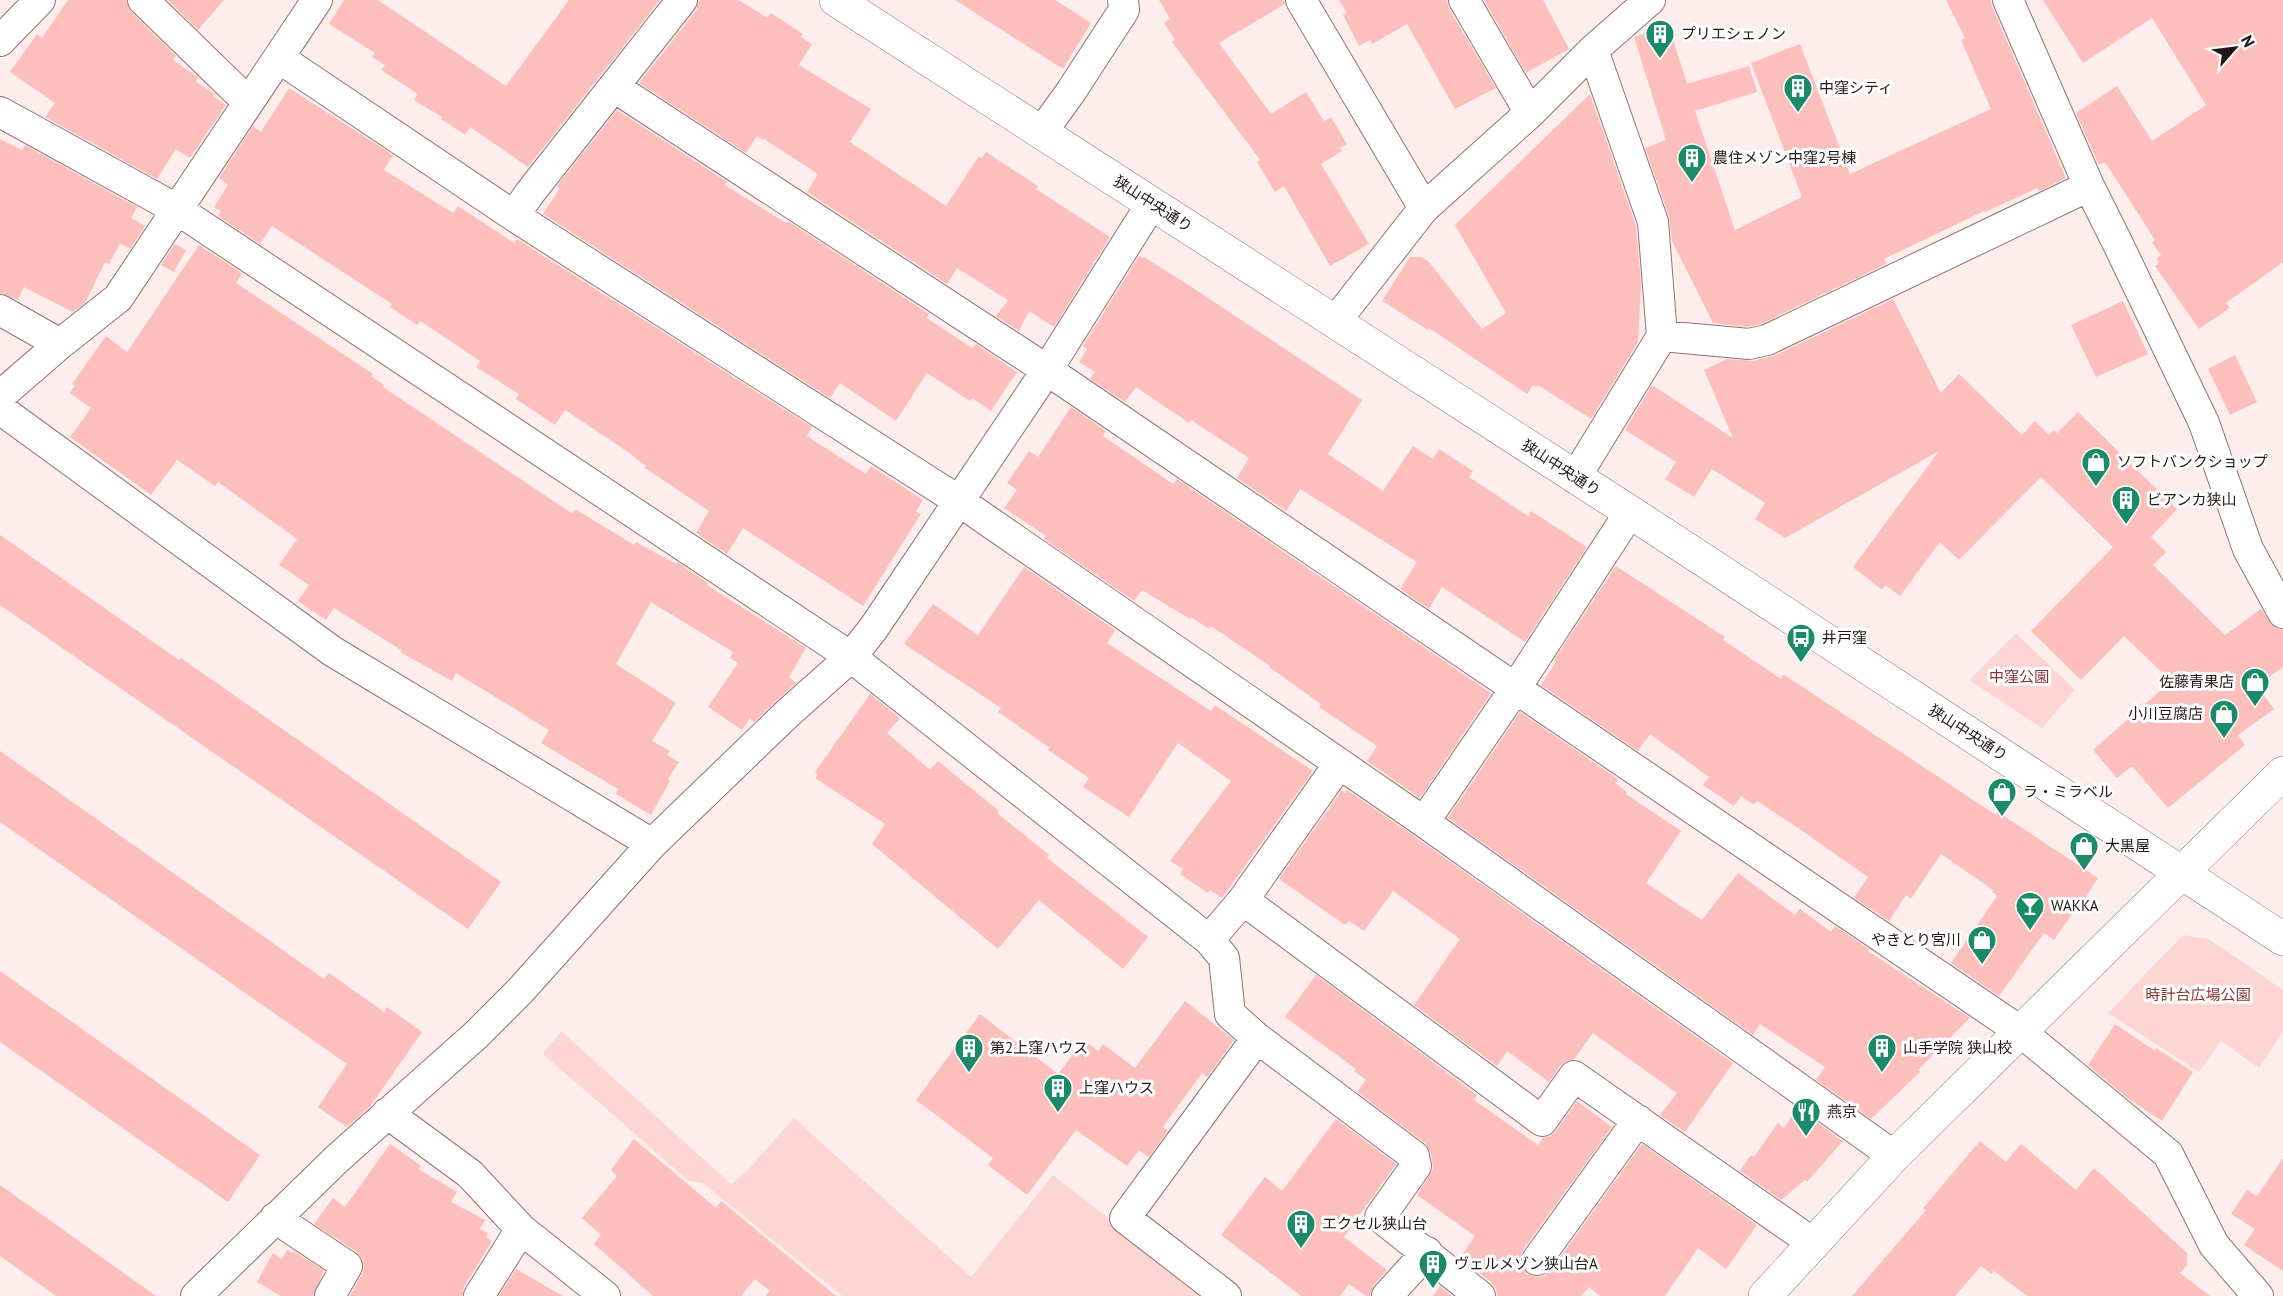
<svg xmlns="http://www.w3.org/2000/svg" width="2283" height="1296" viewBox="0 0 2283 1296" font-family="'PT Sans','Noto Sans JP',sans-serif">
<style>
.green{fill:#fdd6d4}
.building{fill:#fcbfbc}
.lines{fill:none;stroke-linecap:round;stroke-linejoin:round}
.street-casing{stroke:#927371;stroke-width:32}
.secondary-casing{stroke:#927371;stroke-width:34}
.street{stroke:#fff;stroke-width:30}
.secondary{stroke:#fff;stroke-width:33}
.labels{text-anchor:middle;stroke-width:6;stroke-linejoin:round;paint-order:stroke}
.poi-label{font-size:15px;fill:#231716;stroke:#fff;text-anchor:start}
.street-label{font-size:15px;fill:#231716;stroke:#fff}
.park-label{font-size:15px;fill:#893234;stroke:#fff}
</style>
<rect width="100%" height="100%" fill="#fdeeed"/>
<path class="green" d="M 2016,633 L 2075,690 L 2042,728 L 1969,680 Z
M 2183,935 L 2209,939 L 2283,990 L 2283,1032 L 2259,1068 L 2221,1041 L 2199,1072 L 2108,1013 Z
M 561,1031 L 731,1184 L 747,1171 L 794,1118 L 971,1277 L 1053,1175 L 1207,1296 L 842,1296 L 703,1183 L 689,1181 L 543,1054 Z"/>
<path class="building" d="M 68,0 L 126,0 L 131,12 L 176,56 L 173,60 L 198,77 L 196,82 L 215,94 L 213,96 L 226,105 L 190,158 L 176,149 L 157,179 L 45,117 L 55,103 L 10,72 L 37,34 L 42,38 Z
M 168,0 L 224,0 L 198,30 Z
M 344,0 L 378,0 L 506,86 L 569,0 L 660,0 L 528,167 L 470,127 L 465,135 L 441,119 L 442,117 L 414,100 L 418,94 L 381,70 L 385,65 L 372,57 L 375,53 L 329,24 Z
M 699,0 L 739,0 L 767,18 L 771,13 L 803,34 L 801,37 L 812,44 L 799,65 L 871,109 L 850,142 L 946,206 L 979,156 L 982,158 L 986,152 L 1038,186 L 1036,189 L 1110,237 L 1054,327 L 1029,311 L 1019,331 L 996,316 L 1008,300 L 957,268 L 947,284 L 807,192 L 818,174 L 764,139 L 763,140 L 757,136 L 746,153 L 639,83 L 696,11 Z
M 955,0 L 1055,0 L 1091,23 L 1063,69 Z
M 1159,0 L 1284,0 L 1285,4 L 1219,43 L 1271,114 L 1306,92 L 1324,121 L 1331,117 L 1347,144 L 1340,148 L 1342,151 L 1321,164 L 1369,244 L 1330,266 L 1284,186 L 1275,192 L 1257,162 L 1260,160 L 1172,42 L 1175,40 L 1164,23 L 1170,19 Z
M 1339,0 L 1447,0 L 1449,9 L 1496,88 L 1455,109 L 1407,24 L 1372,44 L 1370,40 L 1359,46 L 1343,15 L 1347,13 Z
M 1484,0 L 1543,0 L 1569,49 L 1526,73 Z
M 1946,0 L 1991,0 L 1992,7 L 2066,178 L 2039,191 L 2037,188 L 1985,212 L 1984,211 L 1884,259 L 1886,264 L 1761,324 L 1748,327 L 1713,323 L 1672,241 L 1669,216 L 1645,148 L 1666,140 L 1634,37 L 1669,26 L 1687,84 L 1749,66 L 1757,92 L 1695,111 L 1735,230 L 1802,197 L 1751,63 L 1800,44 L 1850,174 L 1991,109 L 1961,40 L 1965,38 Z
M 2043,0 L 2283,0 L 2283,262 L 2226,303 L 2230,308 L 2199,329 L 2155,266 L 2159,263 L 2156,259 L 2161,255 L 2152,243 L 2155,240 L 2105,162 L 2099,165 L 2076,113 L 2117,86 L 2152,141 L 2206,105 L 2152,18 L 2083,63 Z
M 289,88 L 393,155 L 384,170 L 453,213 L 458,206 L 514,243 L 517,239 L 812,427 L 807,436 L 866,474 L 871,466 L 923,500 L 916,511 L 921,514 L 863,606 L 743,528 L 727,554 L 696,533 L 709,511 L 645,468 L 646,466 L 628,452 L 565,410 L 555,425 L 516,399 L 519,394 L 476,367 L 480,361 L 420,321 L 417,325 L 390,307 L 392,304 L 272,226 L 260,244 L 218,216 L 221,211 L 214,207 L 228,185 L 219,178 L 253,126 L 261,132 Z
M 1590,94 L 1636,226 L 1641,283 L 1638,342 L 1591,419 L 1538,385 L 1536,387 L 1533,385 L 1527,394 L 1429,328 L 1428,330 L 1382,301 L 1410,257 L 1422,257 L 1429,262 L 1482,329 L 1506,313 L 1455,225 Z
M 617,110 L 727,182 L 725,185 L 786,223 L 788,221 L 929,314 L 927,318 L 972,348 L 976,344 L 1017,372 L 991,411 L 972,398 L 970,401 L 927,373 L 896,421 L 840,383 L 830,398 L 543,214 L 560,188 L 557,186 Z
M 0,139 L 22,150 L 25,145 L 137,207 L 131,218 L 145,226 L 130,249 L 120,243 L 109,264 L 105,262 L 85,303 L 73,312 L 24,287 L 18,300 L 0,293 Z
M 175,244 L 186,250 L 174,272 L 161,265 Z
M 199,245 L 242,273 L 236,283 L 373,374 L 371,376 L 384,385 L 383,387 L 501,466 L 573,514 L 575,509 L 634,545 L 636,542 L 676,564 L 677,562 L 708,583 L 707,585 L 806,648 L 789,677 L 796,683 L 754,722 L 750,718 L 742,730 L 708,707 L 738,663 L 730,658 L 733,652 L 651,602 L 616,664 L 676,703 L 652,741 L 670,751 L 667,755 L 679,762 L 668,779 L 670,781 L 651,815 L 616,794 L 618,789 L 541,743 L 549,730 L 456,673 L 452,681 L 400,652 L 401,650 L 334,608 L 326,620 L 298,601 L 309,585 L 279,565 L 297,539 L 218,482 L 215,486 L 177,460 L 151,495 L 70,437 L 91,408 L 70,393 L 75,385 L 72,384 L 106,336 L 127,352 Z
M 1139,256 L 1143,258 L 1144,257 L 1187,284 L 1362,400 L 1328,454 L 1383,491 L 1413,446 L 1433,459 L 1439,449 L 1473,471 L 1469,477 L 1528,516 L 1531,511 L 1587,547 L 1525,642 L 1442,587 L 1429,609 L 1400,589 L 1417,562 L 1300,489 L 1286,511 L 1237,478 L 1249,458 L 1191,420 L 1189,423 L 1136,387 L 1125,402 L 1090,379 L 1095,372 L 1079,362 L 1087,349 L 1083,346 Z
M 1893,299 L 1941,393 L 1959,374 L 2022,435 L 2035,421 L 2049,435 L 2054,430 L 2057,433 L 2078,412 L 2177,509 L 2151,537 L 2166,552 L 2153,565 L 2225,635 L 2261,609 L 2274,627 L 2283,630 L 2283,667 L 2257,686 L 2274,709 L 2238,735 L 2245,745 L 2168,808 L 2132,766 L 2117,778 L 2093,750 L 2171,681 L 2124,636 L 2081,680 L 2031,631 L 2113,547 L 2041,477 L 1959,560 L 1940,542 L 1900,596 L 1885,585 L 1882,590 L 1853,567 L 1939,451 L 1785,538 L 1755,519 L 1765,503 L 1712,469 L 1694,497 L 1665,479 L 1676,462 L 1625,430 L 1652,385 L 1733,438 L 1704,370 L 1727,359 L 1752,361 L 1774,356 Z
M 2123,301 L 2148,354 L 2096,377 L 2071,325 Z
M 2235,355 L 2257,402 L 2230,415 L 2208,369 Z
M 1071,407 L 1106,431 L 1103,436 L 1173,484 L 1177,479 L 1491,693 L 1420,798 L 1367,761 L 1377,746 L 1319,707 L 1321,704 L 1269,667 L 1270,666 L 1211,626 L 1209,629 L 1191,617 L 1190,619 L 1142,590 L 1134,601 L 1044,539 L 1046,536 L 1004,508 L 1017,490 L 1007,483 L 1029,451 L 1038,457 Z
M 0,535 L 179,660 L 181,658 L 501,882 L 468,929 L 0,605 Z
M 1616,566 L 1725,637 L 1723,640 L 1781,679 L 1783,675 L 1786,676 L 1996,815 L 1998,812 L 2098,878 L 2081,905 L 2079,904 L 2054,940 L 2044,933 L 1999,996 L 1951,963 L 1997,896 L 1992,892 L 1993,890 L 1941,854 L 1911,899 L 1906,895 L 1889,921 L 1854,898 L 1868,877 L 1798,828 L 1757,801 L 1754,805 L 1741,796 L 1734,806 L 1703,785 L 1709,777 L 1650,734 L 1638,751 L 1541,685 L 1556,662 L 1554,660 Z
M 1024,567 L 1115,630 L 1107,643 L 1211,711 L 1215,705 L 1313,771 L 1222,898 L 1210,890 L 1208,893 L 1180,874 L 1183,869 L 1170,861 L 1231,781 L 1178,743 L 1129,817 L 1083,787 L 1089,778 L 1048,750 L 1050,748 L 998,712 L 1001,708 L 904,644 L 933,604 L 978,635 Z
M 870,694 L 900,718 L 887,733 L 930,770 L 938,761 L 999,811 L 997,813 L 1049,855 L 1047,858 L 1148,937 L 1123,969 L 1039,900 L 998,949 L 872,844 L 885,824 L 815,778 L 818,775 L 815,772 Z
M 1520,712 L 1618,779 L 1615,783 L 1627,792 L 1626,794 L 1681,831 L 1646,883 L 1702,920 L 1738,873 L 1795,915 L 1800,909 L 1831,932 L 1835,926 L 1869,949 L 1868,951 L 1970,1018 L 1918,1070 L 1920,1072 L 1871,1119 L 1816,1080 L 1825,1067 L 1760,1024 L 1753,1035 L 1448,818 Z
M 0,751 L 324,979 L 329,973 L 384,1012 L 387,1007 L 422,1032 L 369,1108 L 347,1127 L 318,1107 L 347,1064 L 0,822 Z
M 1342,790 L 1345,793 L 1347,790 L 1414,836 L 1733,1063 L 1685,1132 L 1660,1115 L 1677,1093 L 1593,1033 L 1574,1059 L 1566,1061 L 1560,1066 L 1549,1082 L 1507,1051 L 1497,1066 L 1414,1005 L 1460,939 L 1393,891 L 1364,931 L 1349,921 L 1345,925 L 1279,879 Z
M 0,971 L 260,1155 L 228,1202 L 0,1042 Z
M 1316,975 L 1477,1095 L 1474,1100 L 1538,1145 L 1543,1138 L 1550,1136 L 1556,1131 L 1577,1101 L 1612,1127 L 1523,1250 L 1520,1258 L 1521,1267 L 1527,1274 L 1536,1277 L 1544,1276 L 1551,1270 L 1642,1144 L 1757,1225 L 1726,1269 L 1698,1248 L 1665,1296 L 1600,1296 L 1589,1287 L 1581,1296 L 1497,1296 L 1496,1289 L 1491,1282 L 1460,1258 L 1475,1236 L 1417,1195 L 1433,1169 L 1431,1153 L 1425,1143 L 1357,1092 L 1366,1080 L 1354,1071 L 1356,1069 L 1285,1017 Z
M 1185,1001 L 1234,1040 L 1207,1077 L 1202,1073 L 1163,1127 L 1168,1131 L 1149,1157 L 1139,1150 L 1127,1166 L 1076,1130 L 1027,1195 L 988,1165 L 993,1158 L 916,1100 L 980,1014 L 1058,1074 L 1084,1040 L 1098,1051 L 1103,1044 L 1135,1068 Z
M 2115,1024 L 2154,1050 L 2156,1048 L 2193,1072 L 2162,1121 L 2126,1097 L 2088,1065 Z
M 1797,1108 L 1843,1141 L 1807,1182 L 1805,1180 L 1781,1200 L 1740,1171 L 1751,1155 L 1754,1157 L 1778,1123 L 1784,1128 Z
M 1336,1119 L 1396,1164 L 1344,1237 L 1387,1270 L 1374,1285 L 1370,1296 L 1366,1296 L 1349,1284 L 1340,1296 L 1301,1296 L 1221,1235 L 1265,1177 L 1282,1191 Z
M 634,1139 L 716,1208 L 721,1201 L 836,1296 L 766,1296 L 770,1291 L 755,1279 L 741,1296 L 653,1296 L 594,1244 L 601,1235 L 582,1218 L 617,1176 L 611,1170 Z
M 1980,1141 L 2006,1162 L 2021,1144 L 2076,1190 L 2094,1168 L 2187,1253 L 2187,1265 L 2180,1273 L 2210,1296 L 2027,1296 L 1994,1271 L 1991,1274 L 1981,1266 L 1955,1296 L 1852,1296 L 1922,1215 L 1926,1210 L 1923,1208 Z
M 390,1144 L 421,1166 L 418,1169 L 457,1192 L 451,1202 L 485,1220 L 480,1229 L 488,1233 L 486,1237 L 492,1241 L 464,1287 L 462,1296 L 350,1296 L 362,1274 L 364,1267 L 362,1259 L 357,1252 L 314,1224 L 333,1198 L 345,1207 Z
M 2283,1158 L 2283,1271 L 2244,1245 L 2255,1229 L 2231,1214 L 2247,1190 L 2257,1196 Z
M 0,1185 L 86,1246 L 156,1296 L 56,1296 L 0,1256 Z
M 287,1250 L 293,1253 L 294,1251 L 324,1271 L 313,1296 L 281,1296 L 257,1282 L 273,1253 L 282,1259 Z
M 516,1269 L 563,1296 L 499,1296 Z
M 1440,1286 L 1452,1296 L 1433,1296 Z"/>
<g class="lines">
<g class="street-casing">
<path id="street" d="M 143,0 L 248,102
M 1301,0 L 1424,208
M 1464,0 L 1530,113
M 2008,0 L 2089,186 L 2117,242 L 2204,423 L 2248,549 L 2283,613
M 0,41 L 40,0
M 279,58 L 514,216 L 529,194 L 682,0
M 614,87 L 1047,370 L 2020,1031 L 2168,1154 L 2214,1245 L 2258,1296
M 0,112 L 178,210 L 851,657 L 1209,940 L 1224,958 L 1230,1014 L 1257,1038 L 1414,1156 L 1416,1166 L 1380,1217 L 1480,1296
M 1041,133 L 1070,93 L 1124,10 L 1123,0
M 514,216 L 959,501 L 1424,822 L 1894,1156
M 0,310 L 60,344
M 1335,322 L 1424,208 L 1530,113 L 1593,50 L 1650,0
M 1662,336 L 1749,344 L 1767,340 L 2089,186
M 0,396 L 60,344 L 118,298 L 317,0
M 0,409 L 332,651 L 652,844
M 1575,478 L 1662,336 L 1653,222 L 1593,50
M 1424,822 L 1515,689 L 1630,512
M 1243,900 L 1542,1121 L 1574,1076 L 1813,1243
M 1209,940 L 1243,900 L 1339,764
M 387,1113 L 470,1174 L 521,1229 L 605,1296
M 275,1218 L 347,1266 L 330,1296
M 1537,1260 L 1638,1120
M 196,1296 L 338,1158 L 476,1035 L 520,991 L 652,844 L 788,713 L 851,657 L 873,629 L 1047,370 L 1152,203
M 479,1296 L 521,1229
M 1226,1296 L 1125,1218 L 1257,1038
M 1387,1296 L 1427,1252"/>
</g>
<g class="secondary-casing">
<path id="secondary" d="M 836,0 L 1630,512 L 2283,939
M 1765,1296 L 1894,1156 L 2283,773"/>
</g>
<use href="#street" class="street"/>
<use href="#secondary" class="secondary"/>
</g>
<defs>
<g id="building-pin" transform="scale(1.5)"><path d="M0 17L-7.5 6A9.5 9.5 0 1 1 7.5 6Z" fill="#1a8a69" stroke="#fff"/><path d="M-4-6H4V6H1V3H-1V6H-4ZM-2.5-4.3h1.7v1.8h-1.7ZM.8-4.3h1.7v1.8H.8ZM-2.5-1h1.7V.8h-1.7ZM.8-1h1.7V.8H.8Z" fill="#fff"/></g>
<g id="shop-pin" transform="scale(1.5)"><path d="M0 17L-7.5 6A9.5 9.5 0 1 1 7.5 6Z" fill="#1a8a69" stroke="#fff"/><path d="M-5-2.5h2.3a2.7 3.5 0 0 1 5.4 0H5L5.5 6h-11ZM-1.5-2.5h3a1.5 2.3 0 0 0-3 0Z" fill="#fff"/></g>
<g id="bus-pin" transform="scale(1.5)"><path d="M0 17L-7.5 6A9.5 9.5 0 1 1 7.5 6Z" fill="#1a8a69" stroke="#fff"/><path d="M-5-6H5V4H4V6H2V4H-2V6H-4V4H-5ZM-3.5-4V0h7V-4ZM-3.5 1.2v1.5H-2V1.2ZM2 1.2v1.5H3.5V1.2Z" fill="#fff"/></g>
<g id="bar-pin" transform="scale(1.5)"><path d="M0 17L-7.5 6A9.5 9.5 0 1 1 7.5 6Z" fill="#1a8a69" stroke="#fff"/><path d="M-6-5H6L.8 .8V4.5H3.5V6h-7V4.5H-.8V.8Z" fill="#fff"/></g>
<g id="restaurant-pin" transform="scale(1.5)"><path d="M0 17L-7.5 6A9.5 9.5 0 1 1 7.5 6Z" fill="#1a8a69" stroke="#fff"/><path d="M-5-6h1v4h1v-4h1v4h1v-4h1v5L-1.5 .5V6h-2V.5L-5-1ZM5-6V6H3V1.5H1.5Q1.5-4 5-6Z" fill="#fff"/></g>
</defs>
<g fill-rule="evenodd">
<use href="#building-pin" x="1660" y="34"/>
<use href="#building-pin" x="1798" y="88"/>
<use href="#building-pin" x="1692" y="158"/>
<use href="#shop-pin" x="2096" y="462"/>
<use href="#building-pin" x="2126" y="500"/>
<use href="#bus-pin" x="1801" y="638"/>
<use href="#shop-pin" x="2255" y="682"/>
<use href="#shop-pin" x="2224" y="714"/>
<use href="#shop-pin" x="2002" y="792"/>
<use href="#shop-pin" x="2084" y="846"/>
<use href="#bar-pin" x="2030" y="906"/>
<use href="#shop-pin" x="1982" y="940"/>
<use href="#building-pin" x="969" y="1048"/>
<use href="#building-pin" x="1882" y="1048"/>
<use href="#building-pin" x="1058" y="1088"/>
<use href="#restaurant-pin" x="1806" y="1112"/>
<use href="#building-pin" x="1301" y="1224"/>
<use href="#building-pin" x="1433" y="1264"/>
</g>
<g class="labels">
<g class="poi-label">
<text x="1681" y="39">プリエシェノン</text>
<text x="1819" y="93">中窪シティ</text>
<text x="1713" y="163">農住メゾン中窪2号棟</text>
<text x="2117" y="467">ソフトバンクショップ</text>
<text x="2147" y="505">ビアンカ狭山</text>
<text x="1822" y="643">井戸窪</text>
<text x="2234" y="687" text-anchor="end">佐藤青果店</text>
<text x="2203" y="719" text-anchor="end">小川豆腐店</text>
<text x="2023" y="797">ラ・ミラベル</text>
<text x="2105" y="851">大黒屋</text>
<text x="2051" y="911">WAKKA</text>
<text x="1961" y="945" text-anchor="end">やきとり宮川</text>
<text x="990" y="1053">第2上窪ハウス</text>
<text x="1903" y="1053">山手学院 狭山校</text>
<text x="1079" y="1093">上窪ハウス</text>
<text x="1827" y="1117">燕京</text>
<text x="1322" y="1229">エクセル狭山台</text>
<text x="1454" y="1269">ヴェルメゾン狭山台A</text>
</g>
<g class="street-label">
<text transform="translate(1153 204) rotate(33)" y="5">狭山中央通り</text>
<text transform="translate(1561 468) rotate(33)" y="5">狭山中央通り</text>
<text transform="translate(1968 733) rotate(33)" y="5">狭山中央通り</text>
</g>
<g class="park-label">
<text x="2019" y="682">中窪公園</text>
<text x="2198" y="1000">時計台広場公園</text>
</g>
</g>
<g transform="translate(2235 48) rotate(62)" stroke="#ffffff" stroke-width="4.5" paint-order="stroke">
<path d="M0-4.5L10 22L0 15L-10 22Z" fill="#231716"/>
<text y="-9" font-size="16" font-weight="bold" text-anchor="middle" fill="#231716">N</text>
</g>
</svg>
